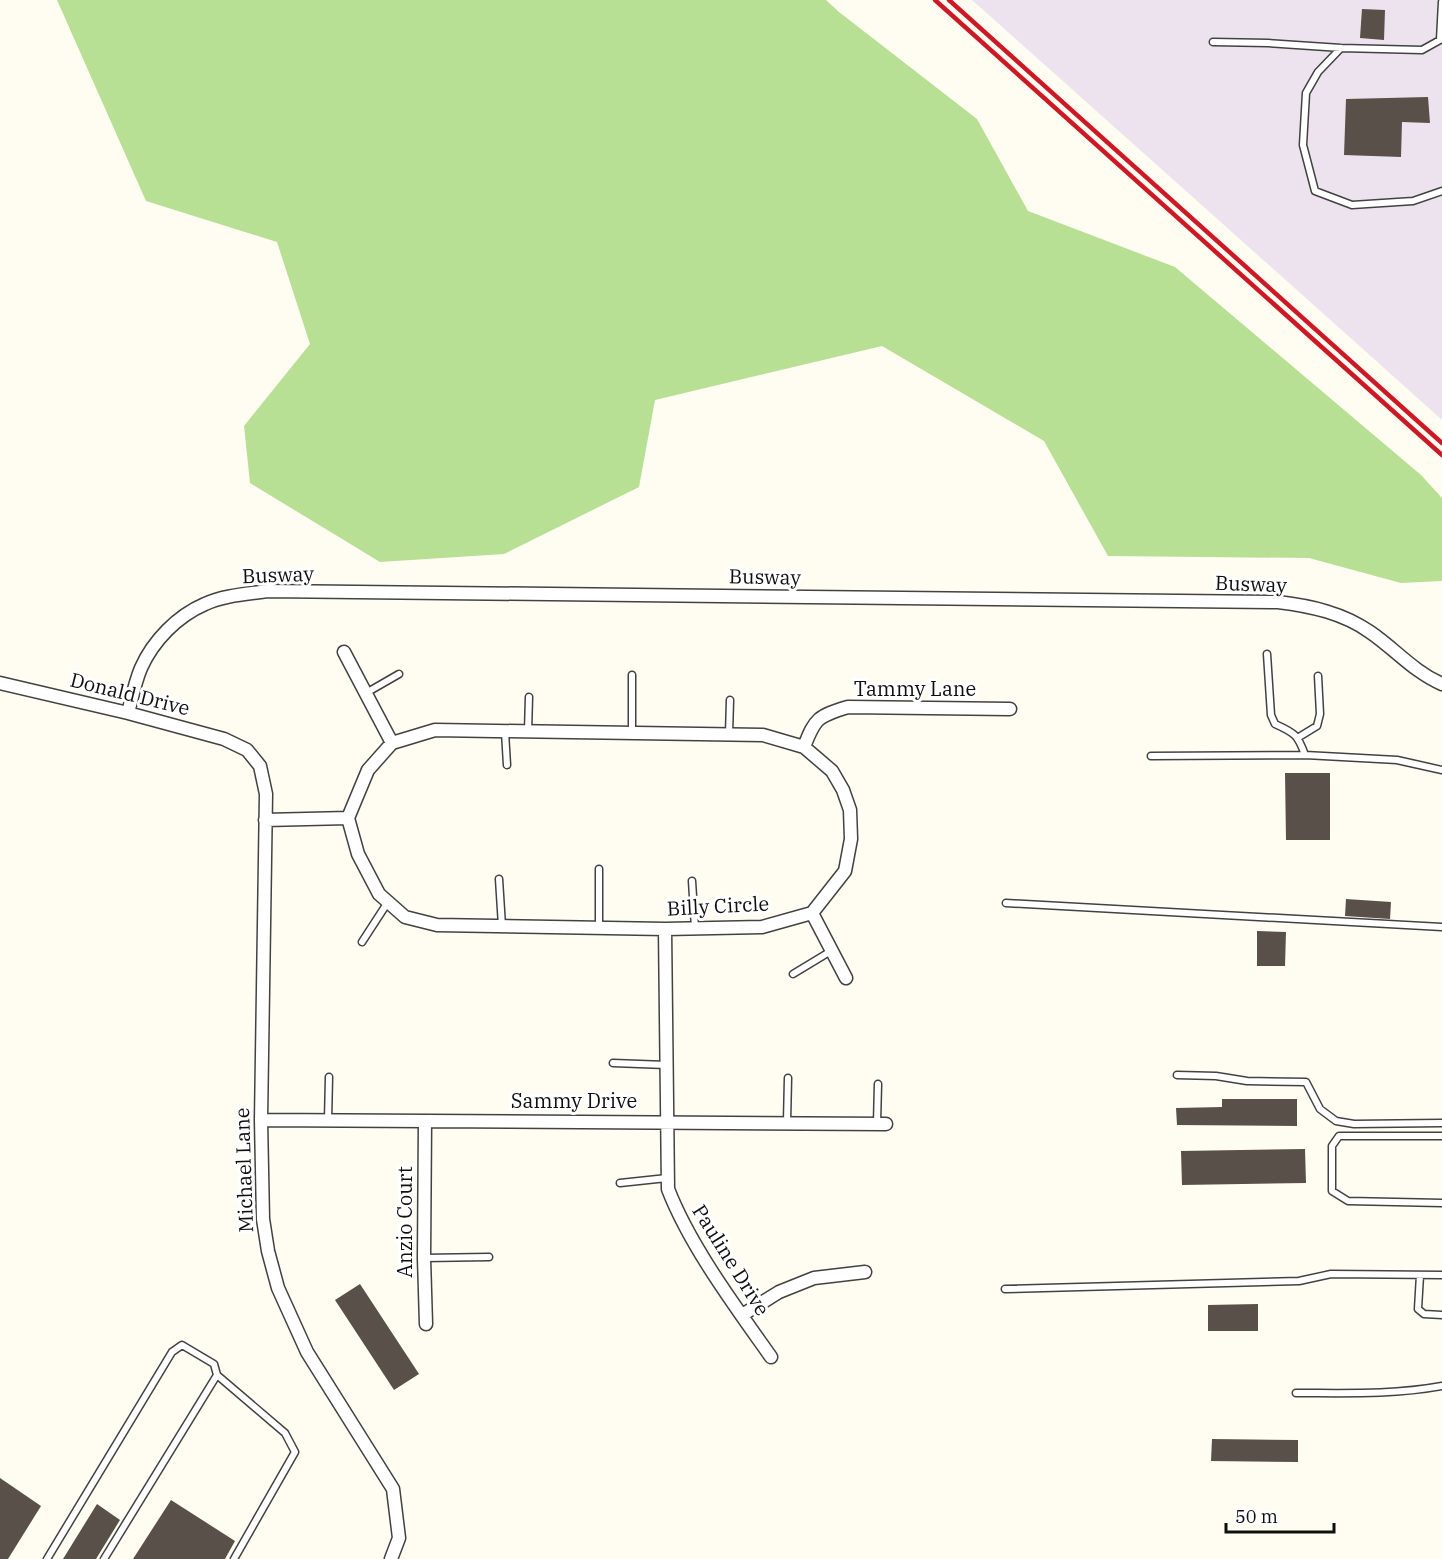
<svg xmlns="http://www.w3.org/2000/svg" width="1442" height="1559" viewBox="0 0 1442 1559" font-family="'IBM Plex Serif',serif">
<style>
.industrial{fill:#ede3ee}
.forest{fill:#b8e094}
.building{fill:#59504a}
.lines{fill:none;stroke-linecap:round;stroke-linejoin:round}
.service-casing{stroke:#424242;stroke-width:9}
.minor-casing{stroke:#424242;stroke-width:15}
.service{stroke:#fff;stroke-width:6}
.minor{stroke:#fff;stroke-width:12}
.rail{stroke:#cd1925;stroke-width:4.5}
.labels{text-anchor:middle;stroke-width:6;stroke-linejoin:round;paint-order:stroke}
.street-label{font-size:20px;fill:#0f0f0f;stroke:#fff}
</style>
<rect width="100%" height="100%" fill="#fffcf1"/>
<path class="industrial" d="M 972,0 L 1442,0 L 1442,420 L 1364,350 Z"/>
<path class="forest" d="M 57,0 L 826,0 L 839,12 L 977,119 L 1028,211 L 1175,267 L 1421,475 L 1442,498 L 1442,581 L 1401,583 L 1309,558 L 1108,556 L 1044,441 L 882,346 L 655,400 L 639,487 L 504,554 L 380,562 L 250,483 L 244,426 L 310,344 L 277,242 L 146,201 Z"/>
<path class="building" d="M 1362,9 L 1385,10 L 1384,40 L 1360,38 Z
M 1428,97 L 1430,123 L 1402,122 L 1401,157 L 1344,155 L 1346,99 Z
M 1285,773 L 1330,773 L 1330,840 L 1286,840 Z
M 1346,899 L 1391,902 L 1390,919 L 1345,916 Z
M 1257,931 L 1286,932 L 1285,966 L 1257,966 Z
M 1222,1099 L 1297,1099 L 1297,1126 L 1177,1125 L 1176,1108 L 1222,1107 Z
M 1305,1149 L 1306,1183 L 1182,1185 L 1181,1151 Z
M 360,1284 L 419,1374 L 394,1390 L 335,1300 Z
M 1258,1304 L 1258,1331 L 1208,1331 L 1208,1305 Z
M 1212,1439 L 1298,1440 L 1298,1462 L 1211,1461 Z
M 0,1478 L 41,1506 L 8,1559 L 0,1559 Z
M 171,1500 L 235,1541 L 225,1559 L 133,1559 Z
M 97,1504 L 120,1520 L 96,1559 L 63,1559 Z"/>
<g class="lines">
<g class="service-casing">
<path id="service" d="M 1213,42 L 1268,43 L 1341,48 L 1422,50 L 1440,40 L 1442,2
M 1341,48 L 1318,72 L 1306,93 L 1303,145 L 1315,191 L 1352,205 L 1413,201 L 1442,191
M 1267,654 L 1271,715 L 1275,724 C 1295,733 1298,735 1305,755
M 632,675 L 632,733
M 366,693 L 399,674
M 528,731 L 529,697
M 505,732 L 507,765
M 729,734 L 730,700
M 1299,737 L 1317,726 L 1320,714 L 1318,676
M 1151,756 L 1305,755 L 1397,760 L 1442,770
M 599,869 L 599,928
M 499,879 L 502,926
M 692,881 L 695,928
M 1006,903 L 1442,927
M 362,942 L 388,902
M 793,974 L 831,951
M 613,1063 L 666,1065
M 1177,1075 L 1216,1076 L 1247,1081 L 1306,1082 L 1320,1109 L 1336,1121 L 1354,1124 L 1442,1123
M 328,1120 L 329,1077
M 787,1122 L 788,1078
M 877,1123 L 878,1084
M 1442,1136 L 1339,1136 L 1332,1146 L 1332,1191 L 1348,1201 L 1442,1203
M 620,1183 L 667,1178
M 424,1258 L 489,1257
M 1420,1275 L 1418,1309 L 1424,1314 L 1442,1315
M 1005,1289 L 1299,1281 L 1331,1274 L 1442,1275
M 217,1375 L 285,1433 L 295,1452 L 234,1559
M 1296,1393 C 1345,1393 1393,1395 1442,1386
M 47,1559 L 172,1352 L 182,1345 L 214,1364 L 217,1375 L 104,1559"/>
</g>
<g class="minor-casing">
<path id="minor" d="M 344,652 L 392,743
M 0,683 L 128,713 L 224,739 L 247,750 L 260,766 L 266,794 L 261,1120 L 263,1219 L 268,1251 L 278,1288 L 307,1352 L 393,1489 L 399,1538 L 391,1559
M 128,713 C 132,698 135,682 141,668 C 153,641 177,616 205,604 C 224,595 248,594 268,591 L 1278,602 C 1311,606 1343,613 1370,632 C 1395,649 1414,672 1442,684
M 435,730 L 763,735 L 804,747 L 832,771 L 843,790 L 850,810 L 851,839 L 845,871 L 812,913 L 762,927 L 665,929 L 437,925 L 405,917 L 379,894 L 358,854 L 348,818 L 368,770 L 392,743 Z
M 804,747 C 815,718 818,716 848,707 L 1010,709
M 265,820 L 348,818
M 812,913 L 846,978
M 665,929 L 668,1189 C 690,1246 735,1306 771,1357
M 261,1120 L 886,1124
M 425,1121 L 424,1258 L 426,1324
M 742,1315 L 779,1292 L 814,1278 L 865,1272"/>
</g>
<use href="#service" class="service"/>
<use href="#minor" class="minor"/>
<path class="rail" d="M 935,0 L 1442,455
M 949,0 L 1442,443"/>
</g>
<g class="labels">
<g class="street-label">
<text transform="translate(278 575) rotate(-2)" y="7">Busway</text>
<text transform="translate(765 577) rotate(1)" y="7">Busway</text>
<text transform="translate(1251 584) rotate(2)" y="7">Busway</text>
<text x="915" y="696">Tammy Lane</text>
<text transform="translate(130 694) rotate(14)" y="7">Donald Drive</text>
<text transform="translate(718 906) rotate(-3)" y="7">Billy Circle</text>
<text x="574" y="1108">Sammy Drive</text>
<text transform="translate(244 1170) rotate(-92)" y="7">Michael Lane</text>
<text transform="translate(405 1222) rotate(-90)" y="7">Anzio Court</text>
<text transform="translate(731 1260) rotate(58)" y="7">Pauline Drive</text>
</g>
</g>
<path d="M1226 1523v9h108v-9" fill="none" stroke="#0f0f0f" stroke-width="3"/>
<text x="1235" y="1523" font-size="18" fill="#0f0f0f" stroke="#ffffff" stroke-width="4.5" paint-order="stroke">50 m</text>
</svg>
